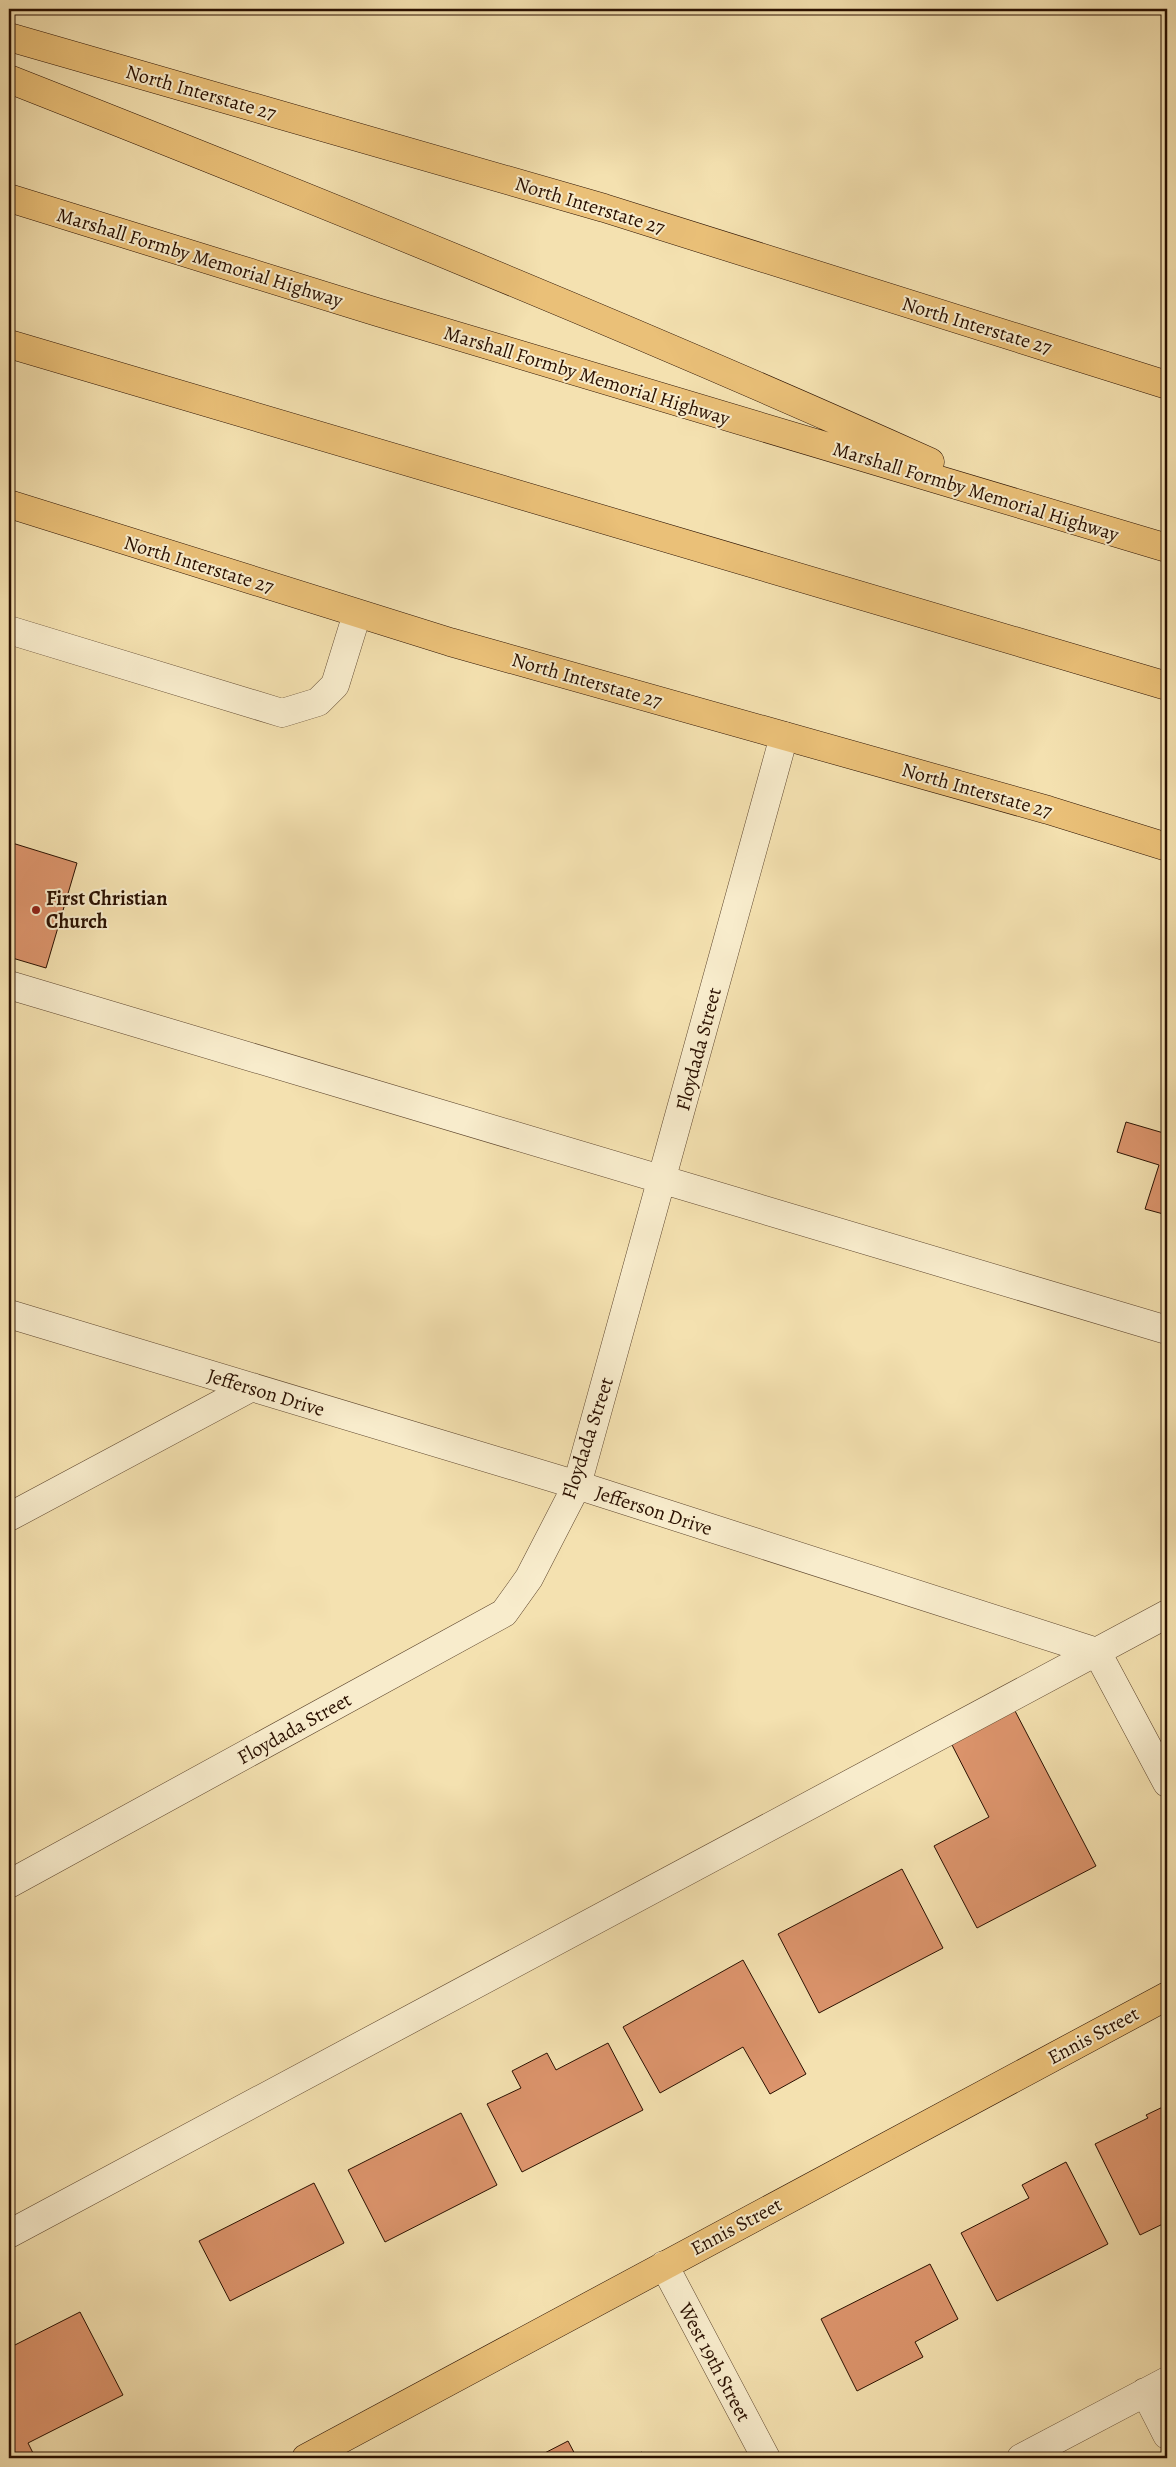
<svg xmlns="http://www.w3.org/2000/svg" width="1176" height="2467" viewBox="0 0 1176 2467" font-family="Alegreya,serif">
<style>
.building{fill:#dc946c;stroke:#2a1000}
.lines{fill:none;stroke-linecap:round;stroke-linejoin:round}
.minor-casing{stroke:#5c442c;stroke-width:29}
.major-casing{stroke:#2a1000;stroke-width:29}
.highway-casing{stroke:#2a1000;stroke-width:29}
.minor{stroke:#f8eccc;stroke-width:28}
.major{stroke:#eac078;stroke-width:28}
.highway{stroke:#eac078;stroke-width:28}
.poi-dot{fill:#8f2418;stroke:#f8eccc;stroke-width:2}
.labels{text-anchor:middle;stroke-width:4;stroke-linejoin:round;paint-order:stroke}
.street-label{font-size:20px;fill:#2a1000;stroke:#f8eccc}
.poi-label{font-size:20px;font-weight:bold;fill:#2a1000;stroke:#f8eccc;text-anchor:start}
</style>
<rect width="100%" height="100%" fill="#f4e1b0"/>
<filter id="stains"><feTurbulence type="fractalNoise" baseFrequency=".004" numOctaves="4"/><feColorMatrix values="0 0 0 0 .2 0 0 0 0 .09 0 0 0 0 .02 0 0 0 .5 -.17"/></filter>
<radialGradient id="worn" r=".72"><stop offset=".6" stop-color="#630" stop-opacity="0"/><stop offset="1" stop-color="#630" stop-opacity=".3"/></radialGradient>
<path class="building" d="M 9,842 L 77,863 L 46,968 L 9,957 Z
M 1126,1122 L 1167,1134 L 1167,1215 L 1145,1209 L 1159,1165 L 1117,1152 Z
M 1014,1709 L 1096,1866 L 977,1928 L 934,1846 L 989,1817 L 951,1743 Z
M 902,1869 L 943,1948 L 819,2013 L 778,1934 Z
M 743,1960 L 806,2074 L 770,2094 L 743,2047 L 660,2093 L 623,2027 Z
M 608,2043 L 643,2110 L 522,2172 L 487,2104 L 521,2088 L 512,2071 L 547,2053 L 556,2070 Z
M 1167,2105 L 1167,2222 L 1140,2235 L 1095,2144 L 1148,2118 L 1146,2115 Z
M 461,2113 L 497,2185 L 385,2242 L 348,2170 Z
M 1066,2162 L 1108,2244 L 997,2301 L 961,2233 L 1029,2198 L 1022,2185 Z
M 314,2183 L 344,2243 L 230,2301 L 199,2241 Z
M 930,2264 L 958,2319 L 915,2342 L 923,2357 L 857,2391 L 821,2319 Z
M 80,2312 L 123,2395 L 28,2443 L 34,2455 L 28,2458 L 9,2458 L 9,2348 Z
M 568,2441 L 577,2458 L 535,2458 Z
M 642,2452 L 645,2458 L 630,2458 Z"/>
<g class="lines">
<g class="minor-casing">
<path id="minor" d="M 9,630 L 282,713 L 318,702 L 335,685 L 357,614
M 9,985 L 1167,1330
M 9,1314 L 577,1485 L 1097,1652 L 1167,1783
M 9,1517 L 252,1387
M 9,1884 L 504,1613 L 529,1578 L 577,1485 L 784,736
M 9,2234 L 1167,1614
M 664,2265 L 766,2458
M 1145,2392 L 1167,2435
M 1021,2458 L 1167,2381"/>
</g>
<g class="major-casing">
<path id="major" d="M 9,37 L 604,208 L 1167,385
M 9,504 L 450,642 L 1048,810 L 1167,847
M 306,2458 L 1167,1996"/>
</g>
<g class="highway-casing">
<path id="highway" d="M 9,79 C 319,201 627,326 930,462
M 9,198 L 377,312 L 1167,548
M 9,344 L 1167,686"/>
</g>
<use href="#minor" class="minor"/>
<use href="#major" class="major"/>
<use href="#highway" class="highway"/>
</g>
<circle class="poi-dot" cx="36" cy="910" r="5"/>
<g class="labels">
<g class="street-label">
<text transform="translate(201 92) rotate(16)" y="7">North Interstate 27</text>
<text transform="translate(590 205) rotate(17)" y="7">North Interstate 27</text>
<text transform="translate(200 257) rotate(17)" y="7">Marshall Formby Memorial Highway</text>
<text transform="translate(977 325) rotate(17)" y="7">North Interstate 27</text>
<text transform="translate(587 375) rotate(17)" y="7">Marshall Formby Memorial Highway</text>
<text transform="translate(976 491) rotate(17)" y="7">Marshall Formby Memorial Highway</text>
<text transform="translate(199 564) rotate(17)" y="7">North Interstate 27</text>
<text transform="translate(587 680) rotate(16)" y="7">North Interstate 27</text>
<text transform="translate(977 790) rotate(16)" y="7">North Interstate 27</text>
<text transform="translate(698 1049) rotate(-75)" y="7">Floydada Street</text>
<text transform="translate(266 1392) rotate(17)" y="7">Jefferson Drive</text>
<text transform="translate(587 1438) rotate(-72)" y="7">Floydada Street</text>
<text transform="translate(654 1510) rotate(18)" y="7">Jefferson Drive</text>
<text transform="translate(294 1728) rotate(-29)" y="7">Floydada Street</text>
<text transform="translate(1093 2035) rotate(-28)" y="7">Ennis Street</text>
<text transform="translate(736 2226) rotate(-28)" y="7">Ennis Street</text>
<text transform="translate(715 2362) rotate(62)" y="7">West 19th Street</text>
</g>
<g class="poi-label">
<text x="46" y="905">First Christian<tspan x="46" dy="23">Church</tspan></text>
</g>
</g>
<rect width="1176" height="2467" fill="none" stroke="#f4e1b0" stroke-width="30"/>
<rect x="10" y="10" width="1156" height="2447" fill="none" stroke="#2a1000" stroke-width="2.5"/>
<rect x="15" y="15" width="1146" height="2437" fill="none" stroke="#2a1000"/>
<rect width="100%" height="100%" filter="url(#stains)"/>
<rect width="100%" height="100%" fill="url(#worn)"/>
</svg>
